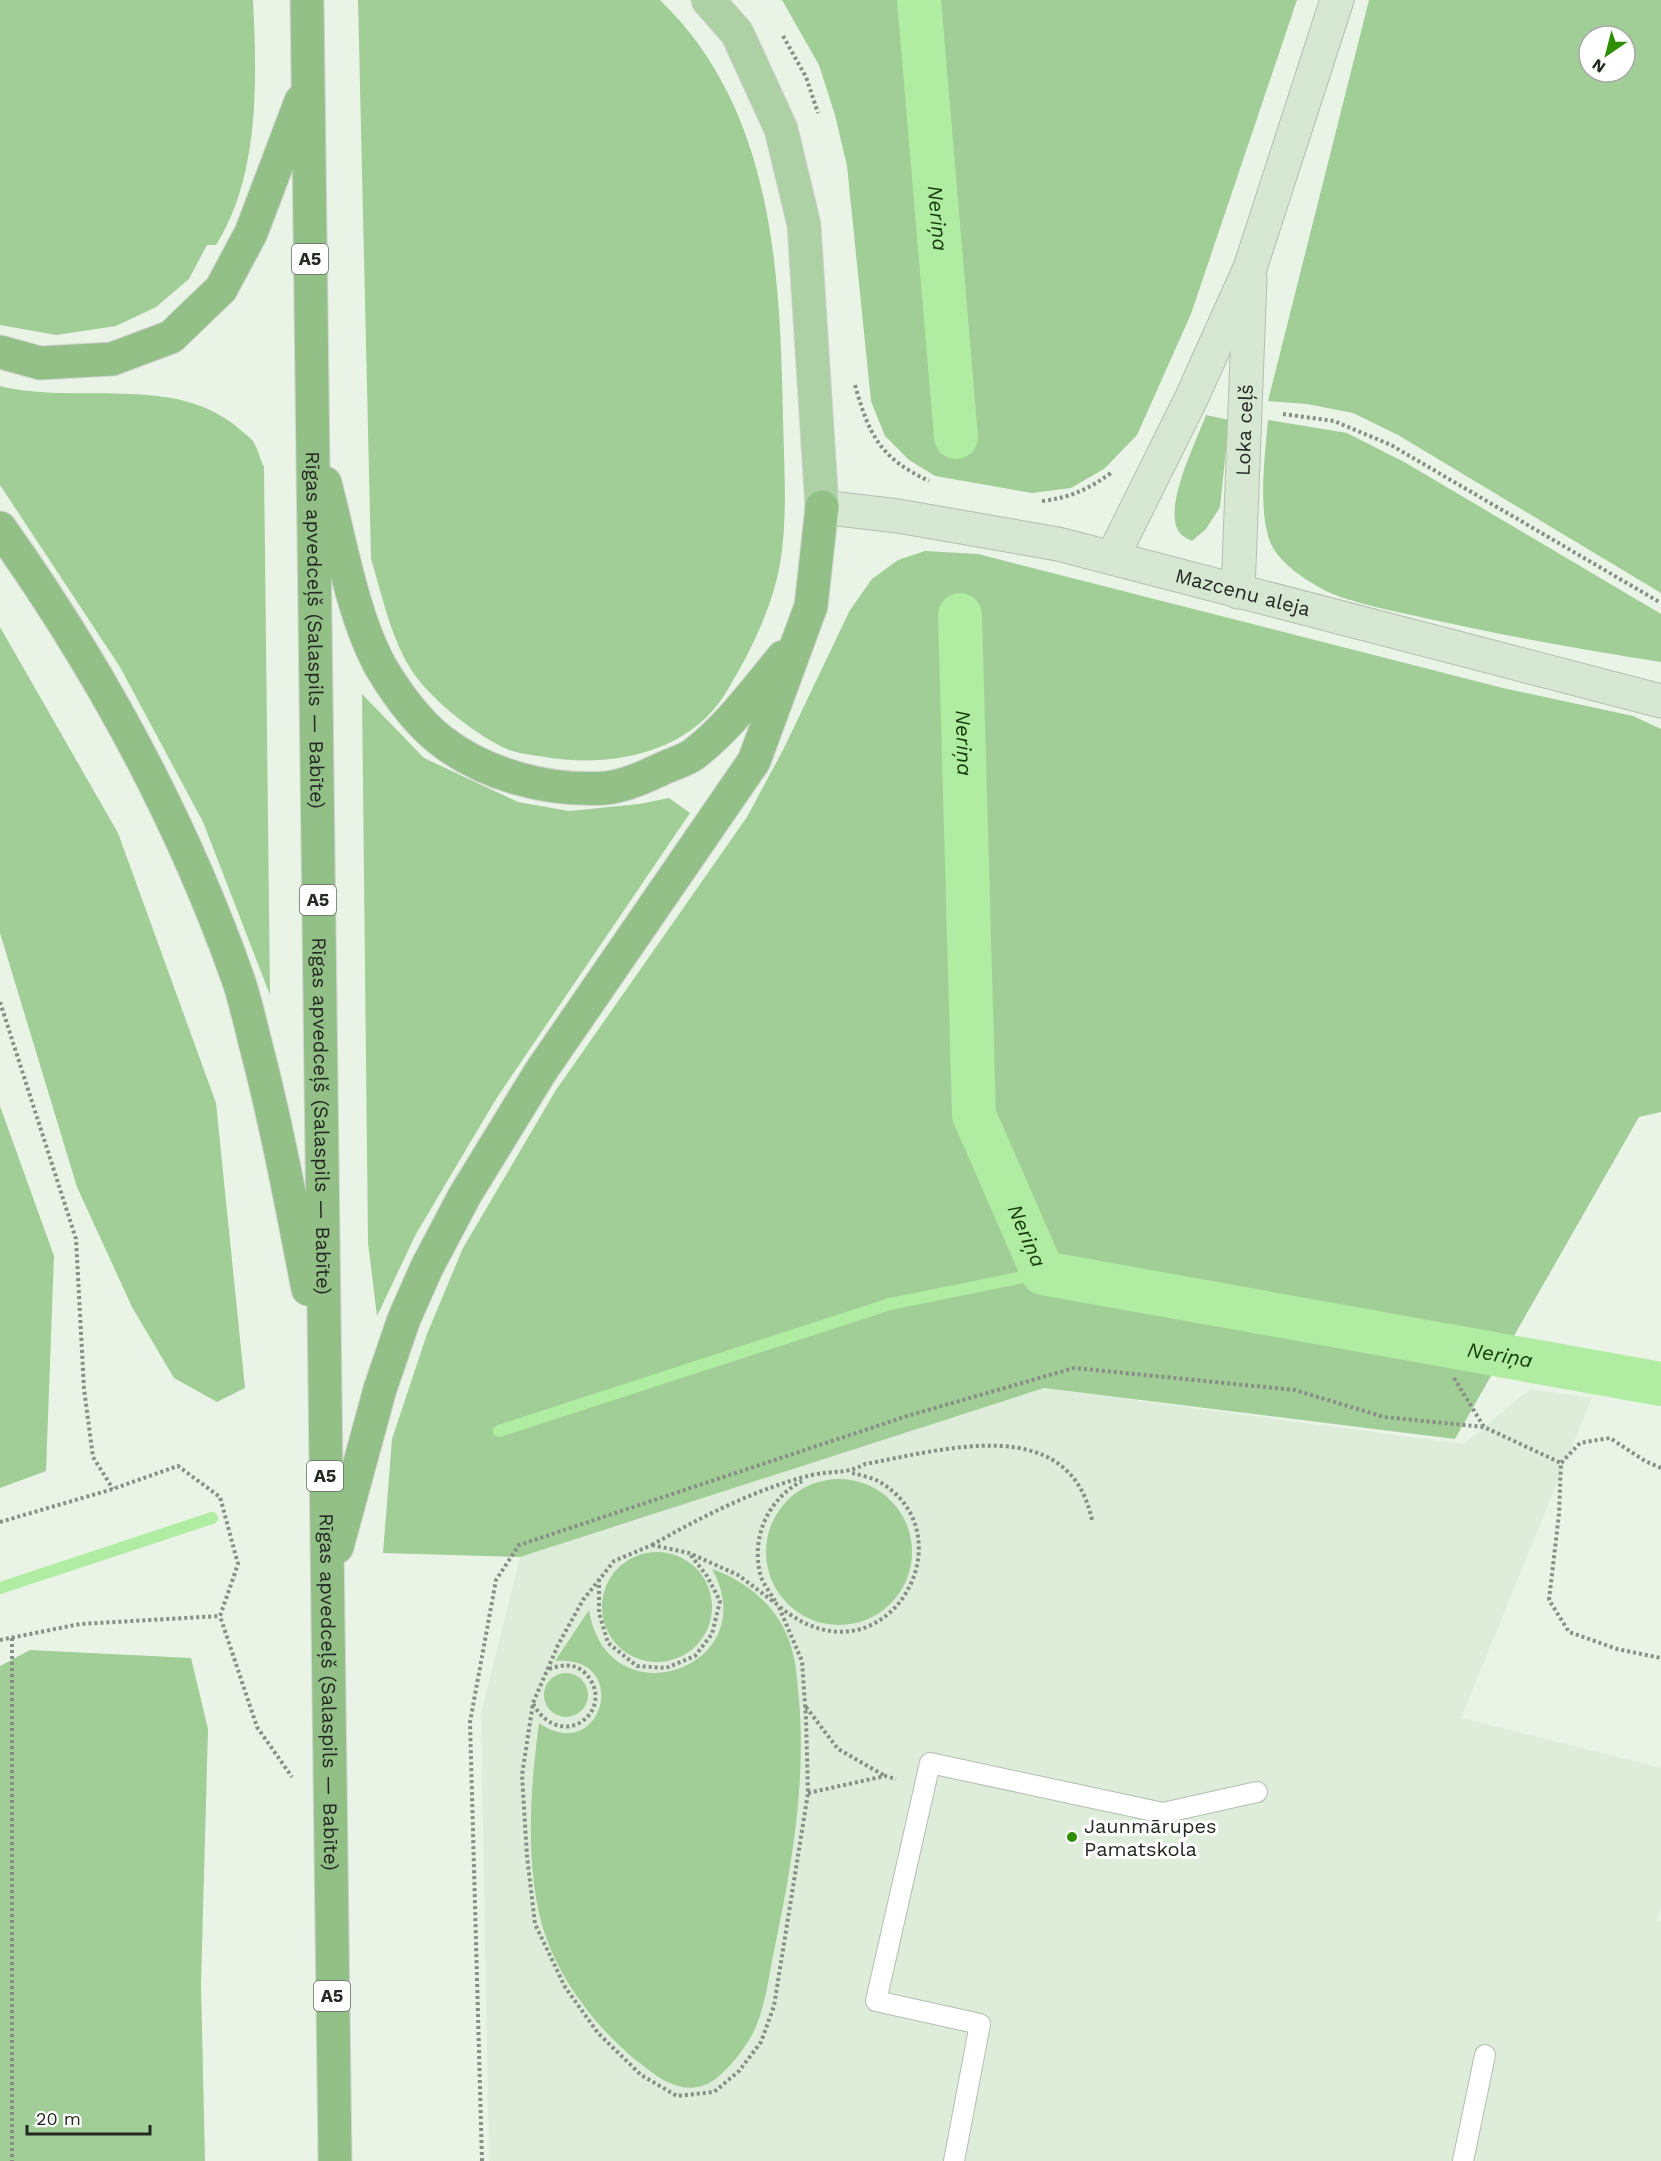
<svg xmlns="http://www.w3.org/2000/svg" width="1661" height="2161" viewBox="0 0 1661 2161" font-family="'Work Sans',sans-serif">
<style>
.built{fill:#ddedd9}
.green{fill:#a1cd97;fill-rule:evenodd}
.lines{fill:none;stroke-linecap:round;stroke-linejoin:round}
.stream{stroke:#b0eca1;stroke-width:12}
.canal{stroke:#b0eca1;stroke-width:44}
.service-casing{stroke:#b4beb1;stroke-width:22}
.secondary-casing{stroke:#b4beb1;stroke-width:35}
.primary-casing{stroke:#d3d4d3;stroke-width:35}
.trunk-casing{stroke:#d3d4d3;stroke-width:35}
.path{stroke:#878f86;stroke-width:4;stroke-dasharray:3 3;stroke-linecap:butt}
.service{stroke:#fff;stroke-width:20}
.secondary{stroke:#d6e7d2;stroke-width:33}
.primary{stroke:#add0a4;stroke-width:33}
.trunk{stroke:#92c086;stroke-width:33}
.poi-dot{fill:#2e8e01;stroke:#fff;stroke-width:2}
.labels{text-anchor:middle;stroke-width:6;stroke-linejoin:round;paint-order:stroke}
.shield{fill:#fff;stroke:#666966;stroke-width:1.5}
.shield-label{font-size:18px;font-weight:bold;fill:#252924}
.street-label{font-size:20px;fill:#252924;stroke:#fff}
.poi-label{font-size:20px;fill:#252924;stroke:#fff;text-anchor:start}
.water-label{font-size:21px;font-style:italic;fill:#143a08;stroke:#fff}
</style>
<rect width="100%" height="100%" fill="#e9f4e7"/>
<path class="built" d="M 1044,1388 L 1464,1444 L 1530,1389 L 1592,1398 L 1461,1718 L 1661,1768 L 1661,1906 L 1657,1920 L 1661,1922 L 1661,2161 L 489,2161 L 481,1714 L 520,1557 Z"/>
<path class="green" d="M 0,0 L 253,0 C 257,79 260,176 216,245 L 207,245 L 189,279 L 156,307 L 116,326 L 56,335 L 0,325 Z
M 358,0 L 660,0 C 773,109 780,269 783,417 C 784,466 788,516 780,564 C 772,609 749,655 725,694 C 688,754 609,768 545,757 C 534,755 520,754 509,750 C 477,736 434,702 414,674 C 391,640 383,598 371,559 Z
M 782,0 L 1297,0 L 1191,314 L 1137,435 L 1104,469 L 1071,488 L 1032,493 L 935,476 L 909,460 L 885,436 L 871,401 L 847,166 L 835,115 L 819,65 Z
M 1369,0 L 1661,0 L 1661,593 L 1398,435 L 1353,413 L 1307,404 L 1268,401 ZM 1589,36 L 1625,36 L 1625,72 L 1589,72 Z
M 0,386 C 76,405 172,374 236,426 C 241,431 249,436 253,441 C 258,449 260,459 264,467 L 270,995 L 203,822 L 120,667 L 0,485 Z
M 1206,415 L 1229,420 L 1220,507 L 1206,529 L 1192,541 C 1188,539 1182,536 1180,533 C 1161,510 1197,440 1206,415 Z
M 1268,420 L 1347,433 L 1406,463 L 1661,614 L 1661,662 C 1580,649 1500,635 1420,617 C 1394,611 1347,602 1324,590 C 1306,580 1282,565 1272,546 C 1257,515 1265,454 1268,420 Z
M 925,551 L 978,554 L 1503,688 L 1633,716 L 1661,729 L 1661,1112 L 1639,1117 L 1455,1439 L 1044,1388 L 520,1557 L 383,1553 L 392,1439 L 427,1334 L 463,1248 L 556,1090 L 747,817 L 783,750 L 850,610 L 872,579 L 898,560 Z
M 0,627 L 118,833 L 216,1103 L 245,1388 L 217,1402 L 174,1378 L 132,1307 L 77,1187 L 0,933 Z
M 362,694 L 424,758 L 518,802 L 569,811 L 639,804 L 669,798 L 690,813 L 496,1099 L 416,1234 L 377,1316 L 368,1243 Z
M 0,1106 L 54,1256 L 46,1471 L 0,1488 Z
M766 1552a73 73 0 1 1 146 0a73 73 0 1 1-146 0Z
M602 1607a55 55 0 1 1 110 0a55 55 0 1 1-110 0Z
M 712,1569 C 744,1580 773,1603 787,1635 C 796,1656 797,1678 799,1700 C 806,1783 792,1865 775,1946 C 769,1974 766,2005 754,2031 C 745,2048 734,2063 719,2076 C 696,2096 672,2088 650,2071 C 599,2034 550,1972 538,1908 C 526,1848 531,1783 539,1723 C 602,1767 633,1654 555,1661 L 589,1610 C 607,1723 767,1668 712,1569 Z
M 30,1650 L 191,1658 L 208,1729 L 201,1984 L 205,2161 L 0,2161 L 0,1666 Z
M544 1695a22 22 0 1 1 44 0a22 22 0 1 1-44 0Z"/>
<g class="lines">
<path class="stream" d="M 499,1431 L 890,1304 L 1043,1273
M 0,1588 L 212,1518"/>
<g class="canal">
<path id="s1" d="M 919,0 L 956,437"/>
<path id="s2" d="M 960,615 L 974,1115 L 1043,1273 L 1661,1384"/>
</g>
<g class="service-casing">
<path id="service" d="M 954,2161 L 980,2024 L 876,2001 L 930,1763 L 1163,1813 L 1257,1792
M 1463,2161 L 1485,2055"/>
</g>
<g class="secondary-casing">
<g id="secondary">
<path id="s3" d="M 822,507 L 898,516 L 1058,544 L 1661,701"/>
<path d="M 1112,558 L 1191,399 L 1250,268 L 1337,0"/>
<path id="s4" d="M 1238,592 L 1250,279"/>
</g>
</g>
<g class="primary-casing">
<path id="primary" d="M 708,0 L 737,33 L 781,129 L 804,225 L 822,507"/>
</g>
<g class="trunk-casing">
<g id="trunk">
<path id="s5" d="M 307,0 L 335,2161"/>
<path d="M 0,352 L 40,363 L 112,359 L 171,337 L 221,289 L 251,233 L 301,101"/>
<path d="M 325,483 C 340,539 353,619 382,669 C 397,694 417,721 439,739 C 484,775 549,792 606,788 C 626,786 647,776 666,767 C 675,763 686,760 694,754 C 729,727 755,691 783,657"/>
<path d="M 0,528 C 98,666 180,816 237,976 C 245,998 250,1023 256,1046 C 277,1126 292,1208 308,1289"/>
<path d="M 337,1547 L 380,1389 L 404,1319 L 427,1267 L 465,1195 L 541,1071 L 754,761 L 811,606 L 822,507"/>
</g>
</g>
<path class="path" d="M 783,36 L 806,77 L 818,113
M 855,385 C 869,435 880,458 929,481
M 1283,414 L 1334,421 L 1391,445 L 1661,603
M 1042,501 C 1069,498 1089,489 1111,473
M 0,1002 L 76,1239 L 84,1389 L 93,1457 L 113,1489
M 1454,1378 L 1484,1427 L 1561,1463
M 1661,1468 L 1645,1461 L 1610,1438 L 1580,1443 L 1561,1463 L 1559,1514 L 1549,1600 L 1569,1632 L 1617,1649 L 1661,1658
M 0,1522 L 113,1489 L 178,1466 L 220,1497 L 238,1564 L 220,1616 L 257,1727 L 292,1777
M 652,1545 L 689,1553 L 738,1575 L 778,1605 L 802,1661 L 806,1719 L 808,1793 L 774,2006 L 761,2042 L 739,2071 L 714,2092 L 677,2096 L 641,2075 L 598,2033 L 565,1987 L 535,1924 L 527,1856 L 522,1775 L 533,1703 L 558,1645 L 583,1600 L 614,1561 Z
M 652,1545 C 699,1518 760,1487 812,1475 C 833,1470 845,1475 865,1464 C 943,1450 1069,1411 1092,1520
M 599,1579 L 599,1613 L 608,1643 L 637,1666 L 666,1668 L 695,1656 L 712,1634 L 720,1601 L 707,1576 L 689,1553
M 775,1601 C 771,1594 764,1585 761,1577 C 750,1538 768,1499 802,1481
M 780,1607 C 884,1692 974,1535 878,1481 C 870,1477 860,1475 852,1473
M 12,1638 L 12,2161
M 0,1640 L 80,1624 L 220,1616
M 533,1704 C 563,1755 619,1708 585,1673 C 574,1662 560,1665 546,1670
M 806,1707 L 838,1749 L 885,1776
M 808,1793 L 885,1776 L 896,1779
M 482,2161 L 470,1722 L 496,1580 L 519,1545 L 907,1416 L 1074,1368 L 1295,1390 L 1384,1417 L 1484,1427"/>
<use href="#service" class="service"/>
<use href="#secondary" class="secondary"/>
<use href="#primary" class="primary"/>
<use href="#trunk" class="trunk"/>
</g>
<circle class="poi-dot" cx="1072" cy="1837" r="6"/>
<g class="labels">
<g class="shield">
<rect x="292" y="244" width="36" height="30" rx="4.5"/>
<rect x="300" y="885" width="36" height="30" rx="4.5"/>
<rect x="307" y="1461" width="36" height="30" rx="4.5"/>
<rect x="314" y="1981" width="36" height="30" rx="4.5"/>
</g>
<g class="shield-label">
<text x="310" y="265">A5</text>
<text x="318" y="906">A5</text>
<text x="325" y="1482">A5</text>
<text x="332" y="2002">A5</text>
</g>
<g class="street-label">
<text dy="7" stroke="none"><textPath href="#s4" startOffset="162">Loka ceļš</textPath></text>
<text dy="7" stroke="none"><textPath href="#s3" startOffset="430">Mazcenu aleja</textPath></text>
<text dy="7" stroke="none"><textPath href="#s5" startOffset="630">Rīgas apvedceļš (Salaspils — Babīte)</textPath></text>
<text dy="7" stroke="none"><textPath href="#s5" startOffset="1116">Rīgas apvedceļš (Salaspils — Babīte)</textPath></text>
<text dy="7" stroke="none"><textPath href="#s5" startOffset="1692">Rīgas apvedceļš (Salaspils — Babīte)</textPath></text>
</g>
<g class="poi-label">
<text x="1084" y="1833">Jaunmārupes<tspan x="1084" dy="23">Pamatskola</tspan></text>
</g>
<g class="water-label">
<text dy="7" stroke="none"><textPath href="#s1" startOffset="219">Neriņa</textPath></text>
<text dy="7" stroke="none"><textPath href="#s2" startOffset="128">Neriņa</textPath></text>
<text dy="7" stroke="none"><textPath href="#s2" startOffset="632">Neriņa</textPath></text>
<text dy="7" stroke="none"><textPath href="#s2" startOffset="1137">Neriņa</textPath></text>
</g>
</g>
<g transform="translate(1607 54) rotate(215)"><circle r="28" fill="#ffffff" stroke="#a8a9a7" stroke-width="1.5"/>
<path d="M0-4.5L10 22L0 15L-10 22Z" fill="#2e8e01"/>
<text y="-9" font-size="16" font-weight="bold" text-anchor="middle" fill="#252924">N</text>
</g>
<path d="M27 2125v9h123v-9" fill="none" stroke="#252924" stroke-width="3"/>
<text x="36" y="2125" font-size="18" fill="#252924" stroke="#ffffff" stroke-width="4.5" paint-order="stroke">20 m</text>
</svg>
